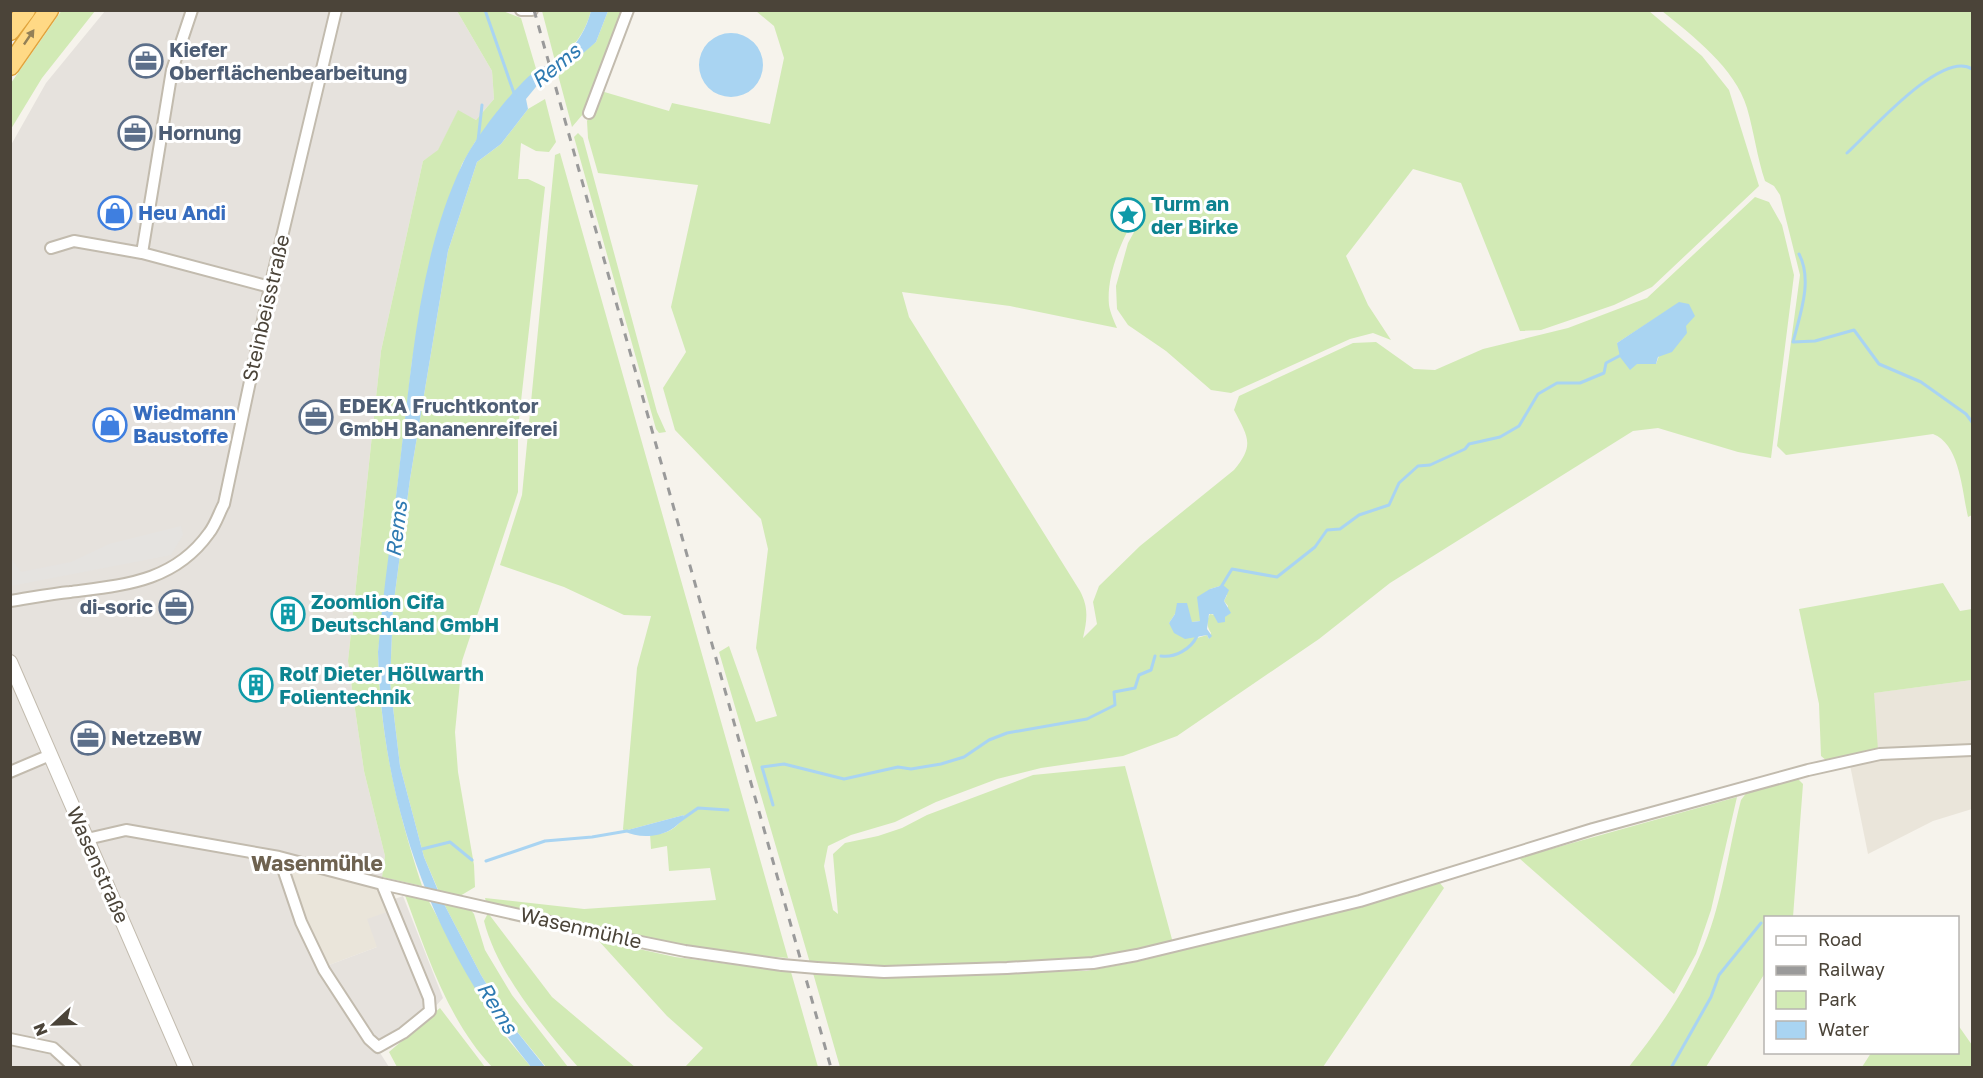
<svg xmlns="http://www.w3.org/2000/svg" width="1983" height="1078" viewBox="0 0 1983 1078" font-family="'Golos Text',sans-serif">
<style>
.residential{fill:#eae5da}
.industrial{fill:#e6e2dd}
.green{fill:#d2eab5;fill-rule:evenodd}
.parking{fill:#e5e3e0}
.water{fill:#a9d4f2}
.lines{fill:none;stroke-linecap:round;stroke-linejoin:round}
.stream{stroke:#a9d4f2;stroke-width:3}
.minor-casing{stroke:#c2bbae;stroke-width:14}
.tertiary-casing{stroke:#c2bbae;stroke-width:16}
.trunk-casing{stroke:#e0a43c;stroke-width:21}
.minor{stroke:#fff;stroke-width:10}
.tertiary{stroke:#fff;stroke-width:14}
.trunk{stroke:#ffd985;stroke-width:18}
.rail{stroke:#9a9a9a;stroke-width:3;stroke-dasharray:8 8;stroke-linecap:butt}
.minor-bridge-casing{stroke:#c2bbae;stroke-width:14;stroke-linecap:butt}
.minor-bridge{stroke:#fff;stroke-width:10}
.oneway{fill:#938057}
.labels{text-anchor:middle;stroke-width:6;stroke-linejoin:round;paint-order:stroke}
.service-label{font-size:20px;font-weight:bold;fill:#4e5e75;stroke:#fff;text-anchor:start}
.culture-label{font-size:20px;font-weight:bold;fill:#0d838f;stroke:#fff;text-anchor:start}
.shop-label{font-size:20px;font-weight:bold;fill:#366cbe;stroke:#fff;text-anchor:start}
.street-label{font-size:20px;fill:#4b4439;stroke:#fff}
.water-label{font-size:21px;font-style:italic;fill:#2e7ab2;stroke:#fff}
.neighbourhood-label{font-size:21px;font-weight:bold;fill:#6e6250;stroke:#fff}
</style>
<rect width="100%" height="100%" fill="#f6f3ec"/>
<path class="residential" d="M 1972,680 L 1972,809 L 1933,821 L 1868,854 L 1850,765 L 1873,693 Z
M 275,863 L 382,877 L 381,887 L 391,911 L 377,947 L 321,968 L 297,920 Z"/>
<path class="industrial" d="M 105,11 L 457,11 L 492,71 L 494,99 L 476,120 L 458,111 L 438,151 L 423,161 L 381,351 L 348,661 L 364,771 L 385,856 L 382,877 L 275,863 L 297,920 L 321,968 L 377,947 L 367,919 L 390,911 L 392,900 L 403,896 L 443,998 L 427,1016 L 375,1045 L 389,1067 L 11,1068 L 11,145 L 46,83 Z"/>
<path class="green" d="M 62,10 L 95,11 L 42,78 L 11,129 L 11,83 Z
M 457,11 L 503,11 L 521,18 L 537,72 L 529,77 L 475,142 L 462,164 L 434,246 L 412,361 L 378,652 C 380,737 396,806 422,886 L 382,877 L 385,856 L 364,771 L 348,661 L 381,351 L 423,161 L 438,150 L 458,110 L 476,120 L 494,99 L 492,71 Z
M 542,11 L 591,11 C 586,31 573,50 555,61 Z
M 608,11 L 621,11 L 589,107 L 572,127 L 557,71 L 596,42 Z
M 756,11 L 1649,11 L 1702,56 L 1729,90 L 1759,186 L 1652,287 L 1614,305 L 1541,330 L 1520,331 L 1461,183 L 1413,169 L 1346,256 L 1368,305 L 1391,340 L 1373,333 L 1350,339 L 1231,393 L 1211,390 L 1166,351 L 1128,325 L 1117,309 L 1116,286 L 1128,243 L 1144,214 L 1139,211 C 1123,236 1106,274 1109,305 C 1110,312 1114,321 1117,328 L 1010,306 L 902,292 L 909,317 L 1080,591 C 1089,608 1087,620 1083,638 L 1097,624 L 1093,602 L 1099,586 L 1140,546 L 1234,470 C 1255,445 1248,437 1234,410 L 1239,396 L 1353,343 L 1376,342 L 1414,369 L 1435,370 L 1483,349 L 1568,328 L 1647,298 L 1755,197 L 1769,202 L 1782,225 L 1794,275 L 1771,458 L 1738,452 L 1658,428 L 1633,431 L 1390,583 L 1319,639 L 1177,736 L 1123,756 L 1041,768 L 997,779 L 936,802 L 895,822 L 851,835 L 828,846 L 824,866 L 833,910 L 838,914 L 833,854 L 845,843 L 878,836 L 902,828 L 927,815 L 1033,775 L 1125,766 L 1173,943 L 1089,960 L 881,967 L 810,963 L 719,652 L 729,646 L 756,722 L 777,716 L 756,648 L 768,549 L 761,519 L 675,430 L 663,388 L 686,352 L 671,307 L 698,185 L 598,173 L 588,138 L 587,121 L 601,91 L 669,111 L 672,103 L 770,124 L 784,58 L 774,26 ZM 1679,303 L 1656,364 L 1637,364 L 1617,343 ZM 1223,585 L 1227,595 L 1224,601 L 1228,606 L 1225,617 L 1210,614 C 1206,620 1207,628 1211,633 L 1209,639 L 1207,635 L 1197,638 L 1169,623 L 1175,614 L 1192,622 L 1200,621 L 1210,589 Z
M 1662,11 L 1972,11 L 1972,515 L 1968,517 C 1962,491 1960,444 1933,434 L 1786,455 L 1777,446 L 1800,275 L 1780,195 L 1774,186 L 1765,181 C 1757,157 1754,132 1747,108 C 1735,68 1693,36 1662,11 Z
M 545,99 L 556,142 L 549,152 L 536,151 L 521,143 L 518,179 L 528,179 L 545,187 L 518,428 L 518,492 L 462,661 L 455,732 L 458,772 L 474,865 L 475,887 L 460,896 L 439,892 L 424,857 L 400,766 L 390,682 L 393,608 L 410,479 L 448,251 L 477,162 L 501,144 L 528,109 Z
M 578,133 L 583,138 L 657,412 L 666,432 L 659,433 L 656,429 L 574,137 Z
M 560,153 L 788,958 L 687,949 L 486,902 L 485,898 L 584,909 L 716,900 L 710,868 L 669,871 L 667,846 L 651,849 L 650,834 C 663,836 679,829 684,815 L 624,831 L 623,829 L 637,668 L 651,616 L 624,615 L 564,587 L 500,565 L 522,495 L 555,155 Z
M 1943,583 L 1960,611 L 1972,609 L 1972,680 L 1874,693 L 1878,750 L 1827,761 L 1821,756 L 1819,704 L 1799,609 Z
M 1797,778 L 1803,784 L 1793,917 L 1766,918 L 1765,973 L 1706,1067 L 1628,1068 C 1655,1034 1683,995 1700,955 C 1722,907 1728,851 1741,800 L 1747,792 Z
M 1737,797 L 1711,910 L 1696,954 L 1674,994 L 1519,858 Z
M 1439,882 L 1444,888 L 1323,1067 L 840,1067 L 813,973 L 1086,971 L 1135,962 L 1343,911 Z
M 403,890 L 426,896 L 496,1025 L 531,1067 L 492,1067 C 446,1018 426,951 403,890 Z
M 442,900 L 466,904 L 474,914 L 485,950 L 512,995 L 568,1067 L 546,1067 L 510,1023 L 481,975 Z
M 488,913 L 552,997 L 635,1067 L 578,1067 C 543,1027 497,973 484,921 Z
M 598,940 L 675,957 L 791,972 L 818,1067 L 685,1067 L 703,1048 L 667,1016 Z
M 440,1008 L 485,1067 L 397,1067 L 389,1052 Z
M 1958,1025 L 1972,1045 L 1972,1067 L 1862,1067 L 1871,1053 L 1958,1052 Z"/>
<path class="parking" d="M 181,526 L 183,535 L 171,555 L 11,586 L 11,558 L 21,572 L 71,562 L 109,544 Z"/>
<path class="water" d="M 591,11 L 608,11 L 596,42 L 573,62 L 540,82 L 526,99 L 528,109 L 501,144 L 477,162 L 448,251 L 410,479 L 393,608 L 390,682 L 400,766 L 424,857 L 442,900 L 481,975 L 510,1023 L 546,1068 L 531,1067 C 433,947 382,807 378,652 C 383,589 393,526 400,462 C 412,364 419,255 462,165 C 474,139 507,97 528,77 C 538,68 552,64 563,56 C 577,46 587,27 591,11 Z
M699 65a32 32 0 1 1 64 0a32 32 0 1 1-64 0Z
M 1679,302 L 1689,304 L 1695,316 L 1686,326 L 1687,333 L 1672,352 L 1658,357 L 1656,364 L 1637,364 L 1630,370 L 1620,357 L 1617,343 Z
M 1223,585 L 1229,590 L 1224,601 L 1231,613 L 1225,617 L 1225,622 L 1218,623 L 1213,614 L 1209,614 L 1207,629 L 1212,636 L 1209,639 L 1207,635 L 1185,639 L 1174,633 L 1169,623 L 1175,614 L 1177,603 L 1187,603 L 1192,622 L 1200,621 L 1197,597 L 1210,589 Z
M 684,815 C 676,836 643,841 624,831 Z"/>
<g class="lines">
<path class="stream" d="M 485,10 L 515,96
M 478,141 L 482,105
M 1847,153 C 1870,132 1942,49 1972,69
M 1799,254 C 1813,280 1800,315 1793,342 L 1815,341 L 1854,330 L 1879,364 L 1921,382 L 1966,414 L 1972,422
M 1221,587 L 1232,569 L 1277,577 L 1315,547 L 1327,530 L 1340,529 L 1359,515 L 1389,505 L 1399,483 L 1418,466 L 1430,465 L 1465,449 L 1469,444 L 1500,437 L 1519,426 L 1538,394 L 1557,383 L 1580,383 L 1604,373 L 1606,363 L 1623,354
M 1161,656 C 1175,658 1191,649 1197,636
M 773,805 L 762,767 L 784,764 L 844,779 L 898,767 L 911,769 L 941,764 L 964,757 L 989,740 L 1007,733 L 1087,719 L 1115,705 L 1114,692 L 1135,688 L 1139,675 L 1151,670 L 1155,656
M 678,822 L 698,808 L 728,810
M 418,850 L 450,842 L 472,860
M 486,861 L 545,841 L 592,837 L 627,831
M 1671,1068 L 1711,997 L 1719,975 L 1761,923"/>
<g class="minor-casing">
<path id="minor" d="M 521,10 L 532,10
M 589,113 L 628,10
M 51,248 L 74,241 L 142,253 L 270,287
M 142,253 L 172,70 L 192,10
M 10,601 C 30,598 50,594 70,592 C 124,585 174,582 209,533 C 216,524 219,513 224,504 L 270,287 L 336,10
M 10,772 L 50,755
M 87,839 L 126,830 L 279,857 L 382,884 L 621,938 L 685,951 L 782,965
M 279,857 L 301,922 L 324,970 L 369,1039 L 378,1047 L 403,1033 L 430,1011 L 429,998 L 382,884
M 817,968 L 884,972 L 1007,968 L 1093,963 L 1137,955 L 1360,901 L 1593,829 L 1808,770 L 1880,754 L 1972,750
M 10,1039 L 53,1048 L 75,1068"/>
</g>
<g class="tertiary-casing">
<path id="tertiary" d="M 10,662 L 186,1068"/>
</g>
<g class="trunk-casing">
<path id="trunk" d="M 10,31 L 26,10
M 10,66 L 49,10"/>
</g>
<use href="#minor" class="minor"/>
<use href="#tertiary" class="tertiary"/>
<use href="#trunk" class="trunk"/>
<path class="rail" d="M 534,10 L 831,1068"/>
<g class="minor-bridge-casing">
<path id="minor-bridge" d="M 782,965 L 817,968"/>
</g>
<use href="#minor-bridge" class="minor-bridge"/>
</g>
<defs><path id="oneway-solid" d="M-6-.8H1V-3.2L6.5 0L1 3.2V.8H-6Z" transform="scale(1.5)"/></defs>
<use class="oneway" href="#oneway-solid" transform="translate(29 37) rotate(-56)"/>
<defs>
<g id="office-ring" transform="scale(1.725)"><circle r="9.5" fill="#fff" stroke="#5c6f8a" stroke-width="1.5"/><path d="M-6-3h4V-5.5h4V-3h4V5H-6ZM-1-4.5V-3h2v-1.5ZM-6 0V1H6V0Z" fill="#5c6f8a"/></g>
<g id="shop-ring" transform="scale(1.725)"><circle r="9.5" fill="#fff" stroke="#3f7fe0" stroke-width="1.5"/><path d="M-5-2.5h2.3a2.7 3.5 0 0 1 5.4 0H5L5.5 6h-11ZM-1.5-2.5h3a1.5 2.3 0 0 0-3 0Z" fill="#3f7fe0"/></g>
<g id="sight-ring" transform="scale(1.725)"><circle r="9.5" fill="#fff" stroke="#0f9aa8" stroke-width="1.5"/><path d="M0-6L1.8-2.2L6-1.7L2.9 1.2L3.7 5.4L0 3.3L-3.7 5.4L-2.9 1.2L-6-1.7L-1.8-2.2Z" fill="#0f9aa8"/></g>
<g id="building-ring" transform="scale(1.725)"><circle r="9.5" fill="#fff" stroke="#0f9aa8" stroke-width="1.5"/><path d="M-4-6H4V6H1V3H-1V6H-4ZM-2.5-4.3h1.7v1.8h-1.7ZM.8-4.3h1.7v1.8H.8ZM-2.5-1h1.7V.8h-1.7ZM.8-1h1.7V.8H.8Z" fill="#0f9aa8"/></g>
</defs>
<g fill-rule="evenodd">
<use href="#office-ring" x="146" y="61"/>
<use href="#office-ring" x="135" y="133"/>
<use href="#shop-ring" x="115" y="213"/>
<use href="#sight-ring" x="1128" y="215"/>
<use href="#office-ring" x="316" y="417"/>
<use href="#shop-ring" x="110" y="425"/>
<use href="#office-ring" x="176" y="607"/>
<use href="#building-ring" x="288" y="614"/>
<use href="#building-ring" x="256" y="685"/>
<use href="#office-ring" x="88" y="738"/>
</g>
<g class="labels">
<g class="service-label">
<text x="169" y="57">Kiefer<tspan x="169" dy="23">Oberflächenbearbeitung</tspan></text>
<text x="158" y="140">Hornung</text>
<text x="339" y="413">EDEKA Fruchtkontor<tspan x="339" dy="23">GmbH Bananenreiferei</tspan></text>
<text x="153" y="614" text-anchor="end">di-soric</text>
<text x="111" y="745">NetzeBW</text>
</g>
<g class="culture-label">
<text x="1151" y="211">Turm an<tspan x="1151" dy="23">der Birke</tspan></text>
<text x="311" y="609">Zoomlion Cifa<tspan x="311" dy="23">Deutschland GmbH</tspan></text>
<text x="279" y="681">Rolf Dieter Höllwarth<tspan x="279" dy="23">Folientechnik</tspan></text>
</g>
<g class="shop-label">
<text x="138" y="220">Heu Andi</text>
<text x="133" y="420">Wiedmann<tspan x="133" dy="23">Baustoffe</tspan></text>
</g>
<g class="street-label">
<text transform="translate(266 308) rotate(-77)" y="7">Steinbeisstraße</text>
<text transform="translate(98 865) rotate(66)" y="7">Wasenstraße</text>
<text transform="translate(581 928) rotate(13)" y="7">Wasenmühle</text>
</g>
<g class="water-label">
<text transform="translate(556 66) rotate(-39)" y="7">Rems</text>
<text transform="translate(397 529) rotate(-83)" y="7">Rems</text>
<text transform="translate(497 1008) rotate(58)" y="7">Rems</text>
</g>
<g class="neighbourhood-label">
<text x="317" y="871">Wasenmühle</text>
</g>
</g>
<rect width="1983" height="1078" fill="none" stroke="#4b4439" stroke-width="24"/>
<rect x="1764" y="916" width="195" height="138" fill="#ffffff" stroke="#b7b4b0" stroke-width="1.5"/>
<rect x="1776" y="936" width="30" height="9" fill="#ffffff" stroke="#b7b4b0" stroke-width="1.5"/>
<text x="1818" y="946" font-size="18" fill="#4b4439">Road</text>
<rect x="1776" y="966" width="30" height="9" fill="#9a9a9a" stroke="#b7b4b0" stroke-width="1.5"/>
<text x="1818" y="976" font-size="18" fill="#4b4439">Railway</text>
<rect x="1776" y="991" width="30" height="18" fill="#d2eab5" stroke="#b7b4b0" stroke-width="1.5"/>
<text x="1818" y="1006" font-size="18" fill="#4b4439">Park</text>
<rect x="1776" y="1021" width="30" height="18" fill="#a9d4f2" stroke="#b7b4b0" stroke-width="1.5"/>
<text x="1818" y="1036" font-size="18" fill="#4b4439">Water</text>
<g transform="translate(54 1024) rotate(248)" stroke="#ffffff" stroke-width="4.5" paint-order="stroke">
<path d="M0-4.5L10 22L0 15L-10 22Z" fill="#4b4439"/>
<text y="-9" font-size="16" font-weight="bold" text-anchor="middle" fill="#4b4439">N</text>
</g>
</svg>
